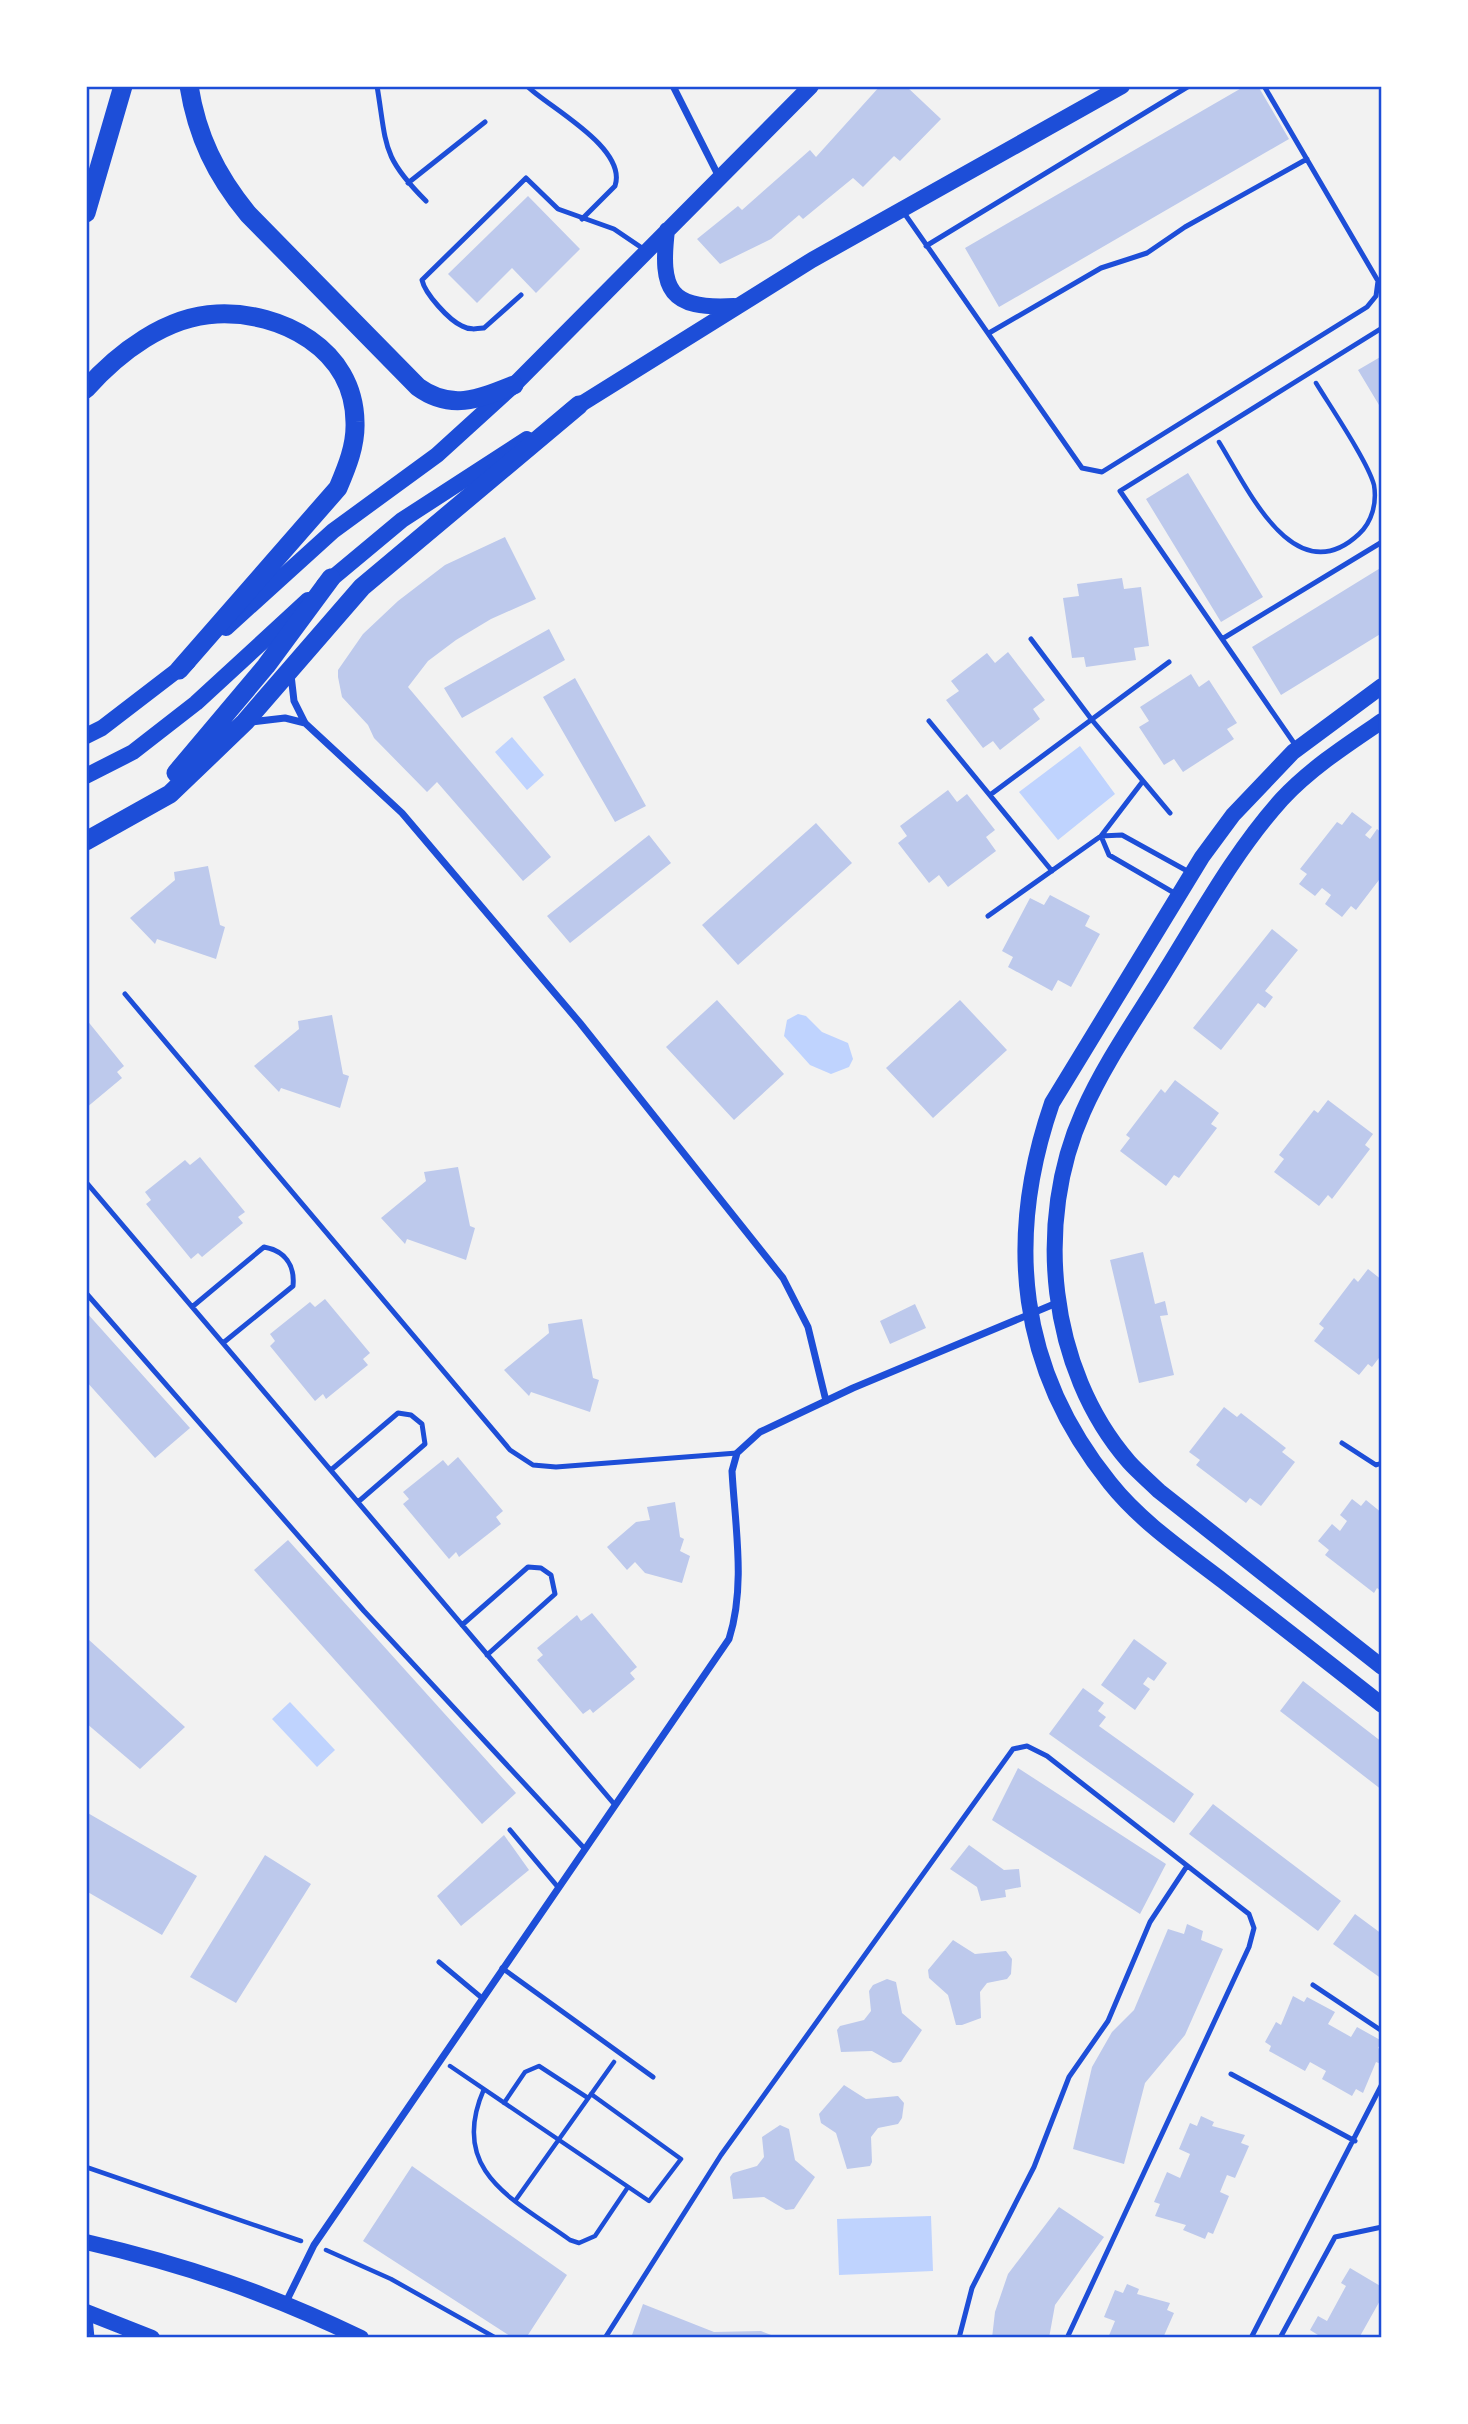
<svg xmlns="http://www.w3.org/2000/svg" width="1468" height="2424" viewBox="0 0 1468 2424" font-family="Commissioner,sans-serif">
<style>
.water{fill:#bfd3fe}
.building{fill:#bdc9ec}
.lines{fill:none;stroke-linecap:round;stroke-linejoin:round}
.path{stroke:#1d4ed8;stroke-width:4.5}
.service{stroke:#1d4ed8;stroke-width:5}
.minor{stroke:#1d4ed8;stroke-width:7}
.primary{stroke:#1d4ed8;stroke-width:16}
.motorway{stroke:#1d4ed8;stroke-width:19}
.neatline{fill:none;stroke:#1d4ed8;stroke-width:2.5}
</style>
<rect width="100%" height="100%" fill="#f2f2f2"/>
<path class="water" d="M 512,737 L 544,775 L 527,790 L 495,752 Z
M 1080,746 L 1115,794 L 1058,840 L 1019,792 Z
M 798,1014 L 806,1016 L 822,1032 L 848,1043 L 853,1059 L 849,1067 L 831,1074 L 810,1065 L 784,1036 L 787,1020 Z
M 290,1702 L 335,1750 L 317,1767 L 272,1719 Z
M 931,2216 L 933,2271 L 839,2275 L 837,2219 Z"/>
<path class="building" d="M 880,86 L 906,86 L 941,119 L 900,161 L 894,156 L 863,187 L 853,178 L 803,219 L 799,215 L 771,239 L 720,264 L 697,239 L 738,206 L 742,210 L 810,150 L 816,157 Z
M 1245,86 L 1258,86 L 1289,139 L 999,307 L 965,248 Z
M 528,196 L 580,249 L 536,293 L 512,268 L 477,303 L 448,274 Z
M 1382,356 L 1382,410 L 1358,370 Z
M 1188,473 L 1263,597 L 1221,622 L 1146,499 Z
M 505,537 L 536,599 L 491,619 L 456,640 L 428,661 L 408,687 L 551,857 L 523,881 L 437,782 L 427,792 L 374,738 L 368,725 L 342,697 L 338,677 L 338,670 L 363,634 L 398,601 L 445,565 Z
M 1382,567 L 1382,633 L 1281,695 L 1252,647 Z
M 1122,578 L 1124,589 L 1141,587 L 1149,646 L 1134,648 L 1136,660 L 1086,667 L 1084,657 L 1072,658 L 1063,598 L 1079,596 L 1077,584 Z
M 549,629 L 565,660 L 462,718 L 444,688 Z
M 1008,652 L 1045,700 L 1033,709 L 1040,719 L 1000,750 L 993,741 L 983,748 L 946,700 L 959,691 L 951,681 L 987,653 L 995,663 Z
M 1191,674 L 1199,687 L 1209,680 L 1237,723 L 1227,729 L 1234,739 L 1183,772 L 1174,759 L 1164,765 L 1139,727 L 1149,721 L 1140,707 Z
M 575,678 L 646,806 L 615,822 L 543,697 Z
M 948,790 L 957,802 L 967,794 L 995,830 L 986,837 L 996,851 L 948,887 L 939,875 L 929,883 L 898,843 L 907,836 L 900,826 Z
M 1352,812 L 1372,827 L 1365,835 L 1370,839 L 1377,829 L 1382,833 L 1382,876 L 1356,910 L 1351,906 L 1342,917 L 1325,904 L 1331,895 L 1322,888 L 1315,896 L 1299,884 L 1307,874 L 1300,869 L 1337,822 L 1342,825 Z
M 816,823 L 852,863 L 738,965 L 702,925 Z
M 649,835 L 671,863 L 570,943 L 547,916 Z
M 208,866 L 220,925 L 225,927 L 216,959 L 157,939 L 155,944 L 130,918 L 175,880 L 174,872 Z
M 1050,895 L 1090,916 L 1085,926 L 1100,934 L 1071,987 L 1058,980 L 1052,991 L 1008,967 L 1013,957 L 1002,951 L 1030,898 L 1044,905 Z
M 1272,929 L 1298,950 L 1265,991 L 1273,997 L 1265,1008 L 1258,1003 L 1221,1050 L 1193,1028 Z
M 717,1000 L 784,1074 L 734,1120 L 666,1047 Z
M 960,1000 L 1007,1050 L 933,1118 L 886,1068 Z
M 332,1015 L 343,1074 L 349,1076 L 340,1108 L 281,1088 L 279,1092 L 254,1066 L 299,1029 L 298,1021 Z
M 86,1019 L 124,1066 L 117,1072 L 122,1078 L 86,1108 Z
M 1175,1080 L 1219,1113 L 1211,1124 L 1217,1128 L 1179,1178 L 1174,1175 L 1166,1186 L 1120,1151 L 1130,1138 L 1126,1135 L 1161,1089 L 1165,1093 Z
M 1328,1100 L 1373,1134 L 1365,1145 L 1370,1149 L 1332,1199 L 1328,1195 L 1319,1206 L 1274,1172 L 1284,1159 L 1279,1155 L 1314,1110 L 1318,1113 Z
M 200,1157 L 245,1212 L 238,1217 L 243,1223 L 202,1257 L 198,1253 L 191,1259 L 146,1204 L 151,1200 L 145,1192 L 185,1160 L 190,1165 Z
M 458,1167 L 470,1226 L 475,1228 L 466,1260 L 407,1239 L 405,1244 L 381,1218 L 426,1181 L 424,1172 Z
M 1143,1252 L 1155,1304 L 1165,1301 L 1168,1315 L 1160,1316 L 1174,1375 L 1139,1383 L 1110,1260 Z
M 1368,1269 L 1382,1280 L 1382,1354 L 1372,1367 L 1368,1364 L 1359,1375 L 1314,1341 L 1324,1328 L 1319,1324 L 1354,1278 L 1358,1282 Z
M 325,1299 L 370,1353 L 363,1359 L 368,1365 L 326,1399 L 323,1394 L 315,1401 L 270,1346 L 275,1341 L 270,1334 L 310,1302 L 315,1307 Z
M 915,1304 L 926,1328 L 890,1344 L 880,1321 Z
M 86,1312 L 190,1428 L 155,1458 L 86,1381 Z
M 582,1319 L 593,1378 L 599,1380 L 590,1412 L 531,1392 L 529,1396 L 504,1370 L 549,1333 L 548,1324 Z
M 1224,1407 L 1237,1417 L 1241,1413 L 1286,1448 L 1282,1452 L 1295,1462 L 1261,1506 L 1250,1498 L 1246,1503 L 1196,1465 L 1200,1460 L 1189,1452 Z
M 458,1457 L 503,1511 L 496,1517 L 501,1524 L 459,1557 L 456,1552 L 449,1559 L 403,1504 L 409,1499 L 403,1492 L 443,1460 L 448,1466 Z
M 1352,1499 L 1361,1506 L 1366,1500 L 1382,1513 L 1382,1592 L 1377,1588 L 1374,1593 L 1325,1555 L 1329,1550 L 1318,1541 L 1332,1524 L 1340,1531 L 1347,1521 L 1340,1515 Z
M 675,1502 L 680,1537 L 684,1539 L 680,1551 L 690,1556 L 682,1583 L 645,1573 L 635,1562 L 627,1570 L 607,1547 L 636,1522 L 650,1520 L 647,1507 Z
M 288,1540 L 516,1793 L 482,1824 L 254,1570 Z
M 592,1613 L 637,1667 L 630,1673 L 635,1679 L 593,1713 L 590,1709 L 583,1714 L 537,1660 L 543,1655 L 537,1648 L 577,1615 L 581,1621 Z
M 88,1639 L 185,1727 L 140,1769 L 86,1723 Z
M 1134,1639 L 1167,1663 L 1154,1681 L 1148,1677 L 1143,1684 L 1150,1689 L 1135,1710 L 1101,1685 Z
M 1303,1681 L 1382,1742 L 1382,1790 L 1280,1711 Z
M 1083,1688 L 1104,1703 L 1098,1711 L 1106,1717 L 1099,1726 L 1194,1794 L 1174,1823 L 1049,1734 Z
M 1018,1768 L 1166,1864 L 1140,1914 L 992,1820 Z
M 1213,1804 L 1341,1901 L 1318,1931 L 1189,1834 Z
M 86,1812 L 197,1876 L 162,1935 L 86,1891 Z
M 504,1835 L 529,1870 L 461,1926 L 437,1896 Z
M 969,1845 L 1004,1870 L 1019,1869 L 1021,1887 L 1005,1890 L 1006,1897 L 981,1901 L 977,1887 L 950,1869 Z
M 265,1855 L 311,1884 L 236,2003 L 190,1977 Z
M 1355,1914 L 1382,1934 L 1382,1979 L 1333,1944 Z
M 1187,1924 L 1203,1931 L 1201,1940 L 1223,1949 L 1185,2035 L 1145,2083 L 1124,2164 L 1073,2149 L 1092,2067 L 1112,2032 L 1134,2010 L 1168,1929 L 1184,1934 Z
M 953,1940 L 975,1954 L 1006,1951 L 1012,1959 L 1011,1974 L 1007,1979 L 987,1983 L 980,1992 L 981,2018 L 962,2025 L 956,2025 L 948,1995 L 929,1978 L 928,1970 Z
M 887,1979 L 896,1982 L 902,2013 L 922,2030 L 901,2062 L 893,2063 L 872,2051 L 841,2052 L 837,2030 L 840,2026 L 864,2020 L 871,2011 L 869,1991 L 873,1985 Z
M 1293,1996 L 1304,2002 L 1307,1997 L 1335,2012 L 1328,2024 L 1351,2037 L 1357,2027 L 1382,2041 L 1378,2048 L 1382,2050 L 1382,2061 L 1381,2064 L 1376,2062 L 1363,2093 L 1356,2089 L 1352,2096 L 1322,2079 L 1326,2071 L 1310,2062 L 1305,2071 L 1269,2051 L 1271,2046 L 1265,2042 L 1276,2022 L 1281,2025 Z
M 844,2085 L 866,2099 L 898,2096 L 904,2103 L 902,2118 L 898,2124 L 878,2128 L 871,2137 L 872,2162 L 870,2166 L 847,2169 L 836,2133 L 821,2123 L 819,2114 Z
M 1201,2116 L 1214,2122 L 1212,2126 L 1245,2135 L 1241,2143 L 1249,2146 L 1235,2178 L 1227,2175 L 1220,2192 L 1229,2196 L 1213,2234 L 1208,2232 L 1205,2239 L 1183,2230 L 1186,2225 L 1155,2216 L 1160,2204 L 1154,2202 L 1167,2172 L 1180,2178 L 1190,2154 L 1179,2149 L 1190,2123 L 1197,2126 Z
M 780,2125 L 789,2129 L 795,2160 L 815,2177 L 794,2209 L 786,2210 L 764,2197 L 733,2199 L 730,2177 L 733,2173 L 757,2166 L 764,2157 L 762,2137 Z
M 412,2166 L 567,2275 L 526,2338 L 513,2338 L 363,2241 Z
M 1059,2207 L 1104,2237 L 1055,2305 L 1049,2338 L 992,2338 L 995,2312 L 1008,2274 Z
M 1350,2268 L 1382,2287 L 1382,2297 L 1359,2338 L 1315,2338 L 1318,2335 L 1310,2330 L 1318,2316 L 1327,2321 L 1346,2286 L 1341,2283 Z
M 1127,2284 L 1139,2289 L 1137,2294 L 1170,2303 L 1167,2310 L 1174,2313 L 1163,2338 L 1108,2338 L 1115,2321 L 1104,2317 L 1115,2290 L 1123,2293 Z
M 643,2304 L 714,2332 L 761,2331 L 779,2338 L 631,2338 Z"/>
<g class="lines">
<path class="path" d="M 1219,442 C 1246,485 1294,595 1359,534 C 1372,522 1377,503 1374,485 C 1368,462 1330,406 1316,383
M 450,2066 L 649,2201 L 681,2159 L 591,2094
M 484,2089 C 448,2171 513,2199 570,2240 L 579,2243 L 595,2236 L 628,2187
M 504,2103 L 525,2072 L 539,2066 L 588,2098
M 86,2167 L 301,2241
M 515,2201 L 614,2062
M 326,2250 L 391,2279 L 496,2338"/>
<path class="service" d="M 377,86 C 387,146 381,156 426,201
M 527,86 C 548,107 628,148 615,186 L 582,219
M 408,183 L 485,122
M 902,210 L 1082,468 L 1102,472 L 1367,307 L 1376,296 L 1378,281 L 1264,86
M 926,246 L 1189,86
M 521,295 L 484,328 C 476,329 469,330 462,326 C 449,320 425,294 422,280 L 526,178 L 558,209 L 614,229 L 645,250
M 989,333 L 1101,268 L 1147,253 L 1185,227 L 1307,159
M 1031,639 L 1092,720 L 1170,813
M 1222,639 L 1382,542
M 929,721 L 1052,871
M 1296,746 L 1120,491 L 1382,328
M 990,795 L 1169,662
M 1101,836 L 1109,855 L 1176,894
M 1101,836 L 1122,835 L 1189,872
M 988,916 L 1101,836 L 1143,781
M 125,994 L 510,1450 L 533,1465 L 556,1467 L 737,1453
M 86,1182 L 615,1805
M 86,1293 L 364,1611 L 584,1848
M 192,1307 L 264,1247 C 285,1251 295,1265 293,1286 L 223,1343
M 1342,1443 L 1376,1465 L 1382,1463
M 331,1470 L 398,1413 L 411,1415 L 422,1424 L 425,1444 L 358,1502
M 462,1625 L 528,1567 L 541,1568 L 551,1575 L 555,1594 L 487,1655
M 510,1830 L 557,1886
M 439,1962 L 482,1998
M 502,1968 L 653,2077
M 1313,1985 L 1382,2031
M 1231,2074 L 1355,2141
M 90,2317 L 92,2338
M 605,2338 L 721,2155 L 1013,1749 L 1027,1746 L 1047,1756 L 1249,1914 L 1254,1928 L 1249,1947 L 1067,2338
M 959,2338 L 972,2288 L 1034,2167 L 1069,2077 L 1108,2021 L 1150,1922 L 1187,1866
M 1251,2338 L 1382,2084
M 1280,2338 L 1335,2237 L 1382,2227"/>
<path class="minor" d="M 673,86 L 719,177
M 291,675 L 294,701 L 305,723 L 402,813 L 580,1023 L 783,1278 L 808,1327 L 826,1401
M 251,722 L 285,718 L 305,723
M 286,2302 L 314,2245 L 729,1639 C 746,1586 735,1526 732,1471 L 737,1453 L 760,1432 L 853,1388 L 1059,1302"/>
<path class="primary" d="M 667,230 C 660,290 669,310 734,306
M 570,411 L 812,260 L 1122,86
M 324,585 L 402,520 L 527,439
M 226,628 L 333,531 L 437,455 L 514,385 L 811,86
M 1382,686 L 1293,752 L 1233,815 L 1202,857 L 1052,1103 C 1005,1239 1018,1369 1110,1483 C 1141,1522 1184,1551 1223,1581 C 1276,1622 1329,1663 1382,1705
M 1382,721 C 1348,744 1311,768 1282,799 C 1236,850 1202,912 1166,970 C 1138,1016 1105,1062 1083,1112 C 1034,1221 1048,1369 1129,1462 C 1138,1472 1149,1481 1159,1491 L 1382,1667
M 86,736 L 102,728 L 188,662
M 86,776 L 133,752 L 196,703 L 308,600
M 86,2242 C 186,2265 268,2293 361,2338
M 86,2312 L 152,2338"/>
<path class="motorway" d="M 189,86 C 197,136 216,175 248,214 L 418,387 C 451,411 479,399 514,385
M 86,213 L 123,86
M 86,389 C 118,353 166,316 217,314 C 281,311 354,349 355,422 C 356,445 347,467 338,488 L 179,670
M 176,773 L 266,666 L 331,578
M 86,841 L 170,794 L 245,722 L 362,587 L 579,405"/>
</g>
<rect width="1468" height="2424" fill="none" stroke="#ffffff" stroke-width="175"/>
<rect x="88" y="88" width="1292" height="2248" class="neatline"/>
</svg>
